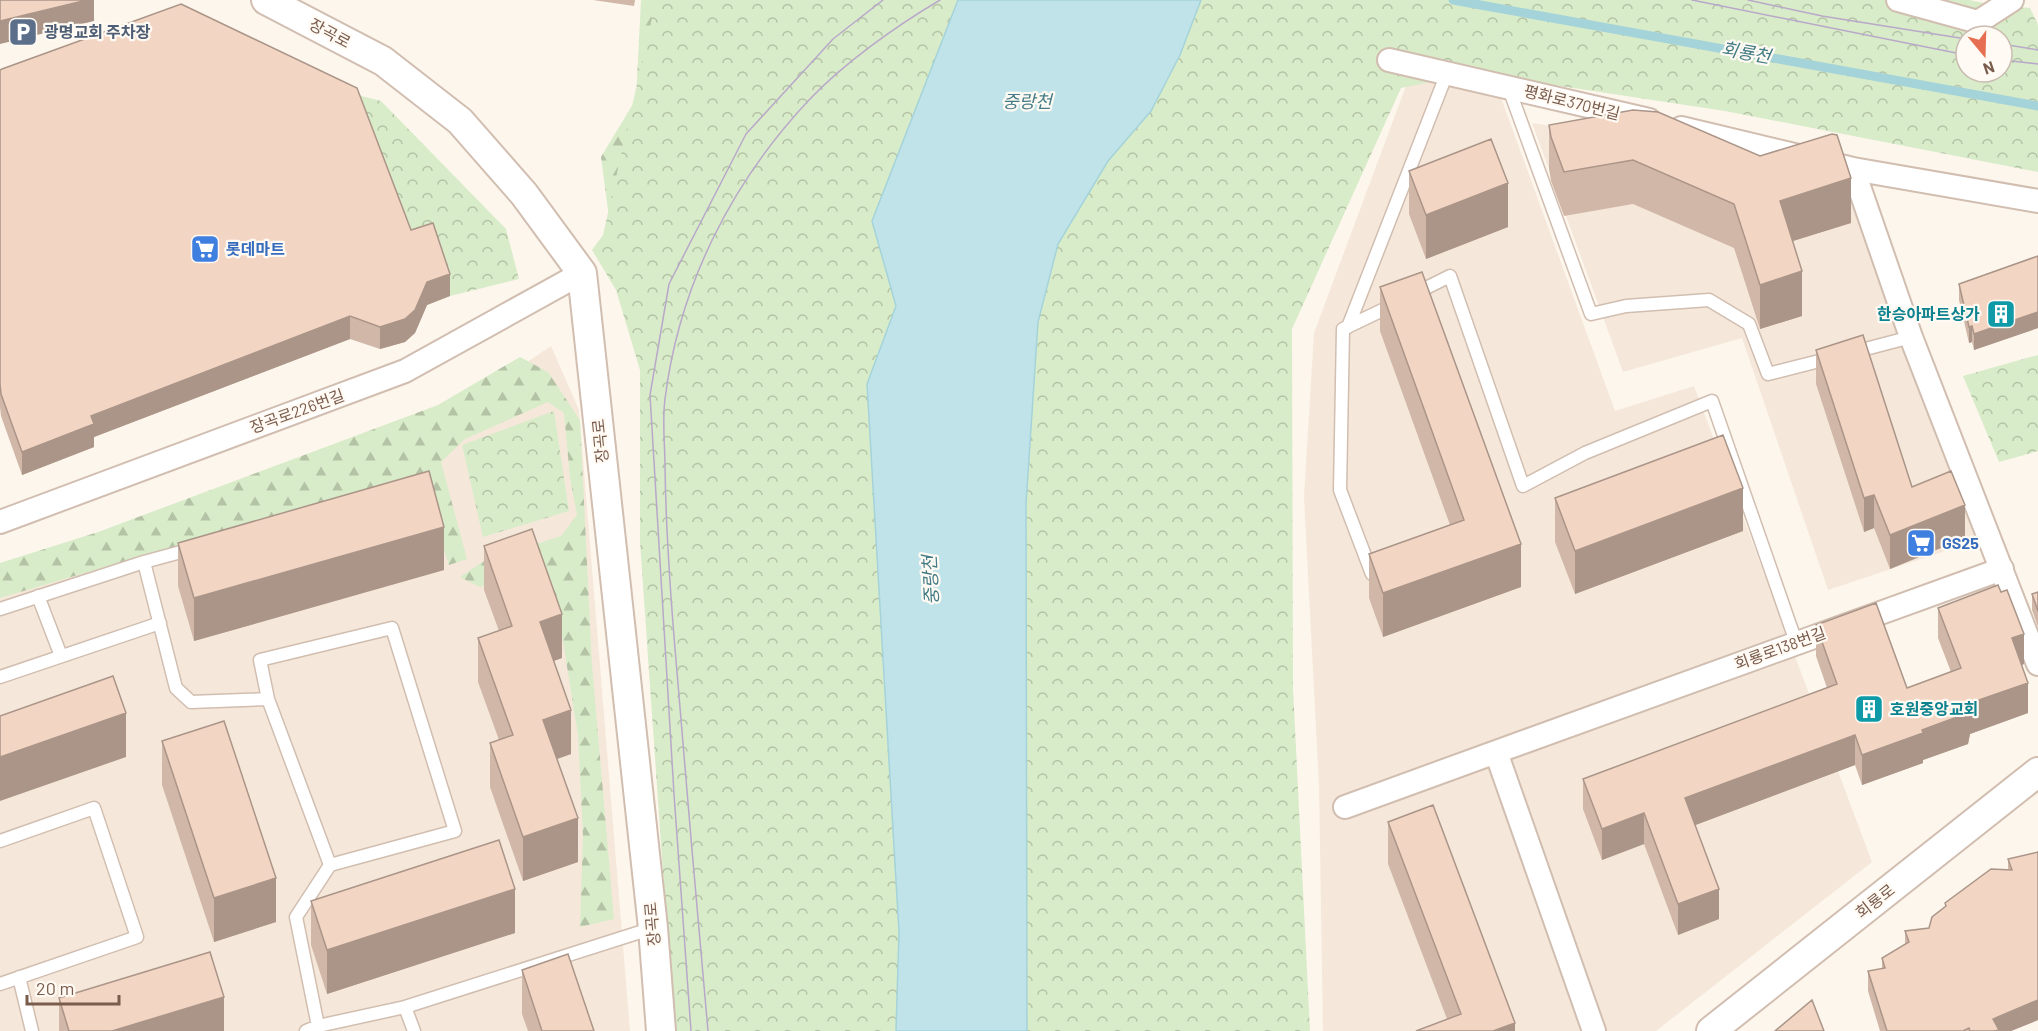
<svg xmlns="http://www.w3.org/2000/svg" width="2038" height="1031" viewBox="0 0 2038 1031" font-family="Barlow,'Noto Sans KR',sans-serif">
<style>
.residential{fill:#f5e8da}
.forest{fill:url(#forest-firs)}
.park{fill:url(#park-crowns);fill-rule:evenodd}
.water{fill:#bfe3e8;stroke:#a5d3da;stroke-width:1.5}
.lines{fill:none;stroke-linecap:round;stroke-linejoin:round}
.stream{stroke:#a5d3da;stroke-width:9}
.service-casing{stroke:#d1beb0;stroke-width:15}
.minor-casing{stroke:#d1beb0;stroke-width:26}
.tertiary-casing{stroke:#d1beb0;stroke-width:32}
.service{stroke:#fff;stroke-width:12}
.minor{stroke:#fff;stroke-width:22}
.tertiary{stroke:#fff;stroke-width:28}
.tram{stroke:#b9a8c9;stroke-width:1.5}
.wall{fill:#d1b7a8}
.shaded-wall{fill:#aa9588}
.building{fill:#f3d5c3;stroke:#aa9588;stroke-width:1.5}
.labels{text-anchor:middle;stroke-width:4.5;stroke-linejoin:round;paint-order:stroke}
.service-label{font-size:16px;font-weight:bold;fill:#4e5e75;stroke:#fffaf3;text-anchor:start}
.street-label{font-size:16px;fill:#7a5c4d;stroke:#fffaf3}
.shop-label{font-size:16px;font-weight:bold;fill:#366cbe;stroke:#fffaf3;text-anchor:start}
.culture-label{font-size:16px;font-weight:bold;fill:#0d838f;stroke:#fffaf3;text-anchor:end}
.water-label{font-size:18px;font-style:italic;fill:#437c86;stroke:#fffaf3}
</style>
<defs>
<pattern id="forest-firs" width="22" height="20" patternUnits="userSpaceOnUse" patternTransform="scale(1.5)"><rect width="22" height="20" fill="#d8ecc9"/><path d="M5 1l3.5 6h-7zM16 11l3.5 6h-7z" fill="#b4c2a5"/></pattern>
<pattern id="park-crowns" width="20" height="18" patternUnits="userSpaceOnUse" patternTransform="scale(1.5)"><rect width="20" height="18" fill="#d8ecc9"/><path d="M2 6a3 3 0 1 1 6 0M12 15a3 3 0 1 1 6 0" fill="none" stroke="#b4c2a5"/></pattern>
</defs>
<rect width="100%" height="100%" fill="#fdf6ec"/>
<path class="residential" d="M 1413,67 L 1495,81 L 1615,411 L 1694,386 L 1872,862 L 1656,1031 L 1323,1031 L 1319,786 L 1304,497 L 1314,333 Z
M 1532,123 L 1864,175 L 1987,537 L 1828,590 L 1742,338 L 1623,372 Z
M 551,346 L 579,410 L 630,1031 L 0,1031 L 0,569 L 425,430 Z"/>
<path class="forest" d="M 641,0 L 695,0 L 610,225 L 601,157 L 636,99 Z
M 520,357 L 548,372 L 580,420 L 592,665 L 614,919 L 580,927 L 583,836 L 578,735 L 556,598 L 539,562 L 480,587 L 460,577 L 484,561 L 561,536 L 577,515 L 570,478 L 564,413 L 548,402 L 465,439 L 441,462 L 467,559 L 449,565 L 419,474 L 0,598 L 0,563 L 98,532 L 438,405 Z"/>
<path class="park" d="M 656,0 L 1969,0 L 1989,4 L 2030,8 L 2038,25 L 2038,172 L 1725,111 L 1475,73 L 1401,88 L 1292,329 L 1293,688 L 1310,1031 L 674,1031 L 640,542 L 640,370 L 616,290 L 592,250 L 603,235 ZM 1966,36 L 2002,36 L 2002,72 L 1966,72 Z
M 354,94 L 381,101 L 506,229 L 519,279 L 450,296 L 433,245 L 411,252 Z
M 2038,355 L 2038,451 L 1999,462 L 1963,376 Z
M 554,411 L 569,511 L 483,537 L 462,445 Z"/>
<path class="water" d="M 958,0 L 1201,0 L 1180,55 L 1151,111 L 1108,161 L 1058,244 L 1038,322 L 1026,504 L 1027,1031 L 896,1031 L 899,932 L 867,384 L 896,306 L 872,221 Z"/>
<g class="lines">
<path class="stream" d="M 1453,0 L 2038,106"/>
<g class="service-casing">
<path id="service" d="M 1508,86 L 1591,314 L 1626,306 L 1709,300 L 1749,324 L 1768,374 L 1831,358
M 1414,294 L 1450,276 L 1523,486 L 1585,453 L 1712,401 L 1796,642
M 1348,327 L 1447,73
M 1854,352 L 1911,337
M 144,562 L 176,688 L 191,702 L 268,699 L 260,660 L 392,628 L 455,831 L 330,865 L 296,917 L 318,1026
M 1372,574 L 1340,490 L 1343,329 L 1393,305
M 38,596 L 61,656
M 0,609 L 144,562 L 192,549
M 0,677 L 160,623
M 268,699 L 330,865
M 0,841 L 94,808 L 137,937 L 0,984
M 19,977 L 32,1031
M 405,1007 L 414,1031
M 306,1031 L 318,1026 L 405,1007 L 653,928"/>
</g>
<g class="minor-casing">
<path id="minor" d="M 1898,0 L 1978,22 L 2012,0
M 1389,60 L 1649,120
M 1681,128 L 1853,169 L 2038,201
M 1853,169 L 1911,337 L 2038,664
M 0,522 L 405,371 L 582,273
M 1345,807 L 1496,752
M 1594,1031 L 1496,752 L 2002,569"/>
</g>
<g class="tertiary-casing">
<path id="tertiary" d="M 266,0 L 383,61 L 460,121 L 524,194 L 582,273 L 653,928 L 661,1031
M 1711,1031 L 2038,772"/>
</g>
<use href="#service" class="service"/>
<use href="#minor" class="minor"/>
<use href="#tertiary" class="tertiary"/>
<path class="tram" d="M 1692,0 L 1966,55
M 1748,0 L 1822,16 L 1966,39
M 2002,44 L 2038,50
M 2002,60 L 2038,64
M 691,1031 L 674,794 L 650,395 L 669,284 L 746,134 L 833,39 L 883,0
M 708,1031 C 697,911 687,792 677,672 C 671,604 666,536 665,467 C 665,445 662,421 665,399 C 679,286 731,183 809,100 C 844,63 896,26 940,0"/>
</g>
<path class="wall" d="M 593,0 L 635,0 L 634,6 Z
M 0,70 L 411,230 L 450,296 L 427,305 L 415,333 L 405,342 L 380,349 L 350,339 L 94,437 L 94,447 L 22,475 L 1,416 L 0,407 Z
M 1549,125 L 1851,223 L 1793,241 L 1802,316 L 1760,329 L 1734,248 L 1633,204 L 1564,216 L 1551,181 L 1549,169 Z
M 1409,171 L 1508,227 L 1426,259 L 1409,214 Z
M 2038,256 L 2038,328 L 1974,350 L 1972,342 L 1969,343 L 1959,300 L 1959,284 Z
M 1380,287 L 1521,587 L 1383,637 L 1369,598 L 1369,554 L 1450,525 L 1380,331 Z
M 1816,350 L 1912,487 L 1965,538 L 1890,569 L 1874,528 L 1864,532 L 1816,384 Z
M 1555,498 L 1743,531 L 1575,594 L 1555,542 Z
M 178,543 L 444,570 L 194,641 L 178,586 Z
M 484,546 L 562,658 L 553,661 L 571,754 L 557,759 L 578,862 L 523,881 L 490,787 L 490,743 L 499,740 L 478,682 L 478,638 L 499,631 L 484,590 Z
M 2038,592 L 2038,627 L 2032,610 L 2032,594 Z
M 1938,608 L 2024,664 L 2022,665 L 2028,713 L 1970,734 L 1968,744 L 1923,760 L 1923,763 L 1862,785 L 1855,765 L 1695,825 L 1719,919 L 1678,935 L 1644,844 L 1602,860 L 1583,809 L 1583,779 L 1827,688 L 1816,656 L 1816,625 L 1907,688 L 1951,672 L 1938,638 Z
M 162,741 L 276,922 L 214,942 L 162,785 Z
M 1388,822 L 1515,1031 L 1447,1019 L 1388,864 Z
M 2038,852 L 2038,1020 L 2011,1031 L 1880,1031 L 1868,991 L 1868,971 L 1882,969 L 1882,958 L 1905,944 L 1905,931 L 1929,928 L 1945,907 L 1945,903 L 2008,870 L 2008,859 Z
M 311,901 L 515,933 L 327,994 L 311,945 Z
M 522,970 L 594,1031 L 528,1031 L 522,1014 Z
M 59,998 L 224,1031 L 59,1031 Z"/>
<path class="shaded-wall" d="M 87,0 L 94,0 L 94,21 L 0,44 L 0,21 Z
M 1851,178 L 1851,223 L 1780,245 L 1780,201 Z
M 1508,183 L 1508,227 L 1426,259 L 1426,215 Z
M 1802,271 L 1802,316 L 1760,329 L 1760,285 Z
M 450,274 L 450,296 L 427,305 L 415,333 L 405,342 L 380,349 L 380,327 L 427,282 Z
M 2038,312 L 2038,328 L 1974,350 L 1974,334 Z
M 350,316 L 350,339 L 94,437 L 94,447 L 22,475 L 22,452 L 91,416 Z
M 1972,326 L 1972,342 L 1969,343 L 1969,327 Z
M 1743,488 L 1743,531 L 1575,594 L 1575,551 Z
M 1874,495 L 1874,528 L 1864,532 L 1864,498 Z
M 1965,505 L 1965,538 L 1890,569 L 1890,535 Z
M 444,527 L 444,570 L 194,641 L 194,598 Z
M 1521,544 L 1521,587 L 1383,637 L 1383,593 Z
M 562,614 L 562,658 L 540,666 L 540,622 Z
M 2024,634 L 2024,664 L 2012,669 L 2012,638 Z
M 2028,683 L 2028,713 L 1970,734 L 1968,744 L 1923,760 L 1923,763 L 1862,785 L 1862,755 L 1922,730 L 1970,703 Z
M 571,710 L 571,754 L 543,764 L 543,720 Z
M 126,713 L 126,757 L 0,801 L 0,757 Z
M 1855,735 L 1855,765 L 1685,829 L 1685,798 Z
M 1644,813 L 1644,844 L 1602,860 L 1602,829 Z
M 578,818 L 578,862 L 523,881 L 523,837 Z
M 276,878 L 276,922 L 214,942 L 214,898 Z
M 515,889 L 515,933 L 327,994 L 327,950 Z
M 1719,889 L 1719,919 L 1678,935 L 1678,904 Z
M 224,997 L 224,1031 L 112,1031 Z
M 2038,1000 L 2038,1020 L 2011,1031 L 1993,1031 L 1993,1019 Z
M 1515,1023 L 1515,1031 L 1493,1031 Z"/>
<path class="building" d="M 0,0 L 87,0 L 0,21 Z
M 181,4 L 357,88 L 411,230 L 433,223 L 450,274 L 427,282 L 415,310 L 405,319 L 380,327 L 350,316 L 91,416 L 94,424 L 22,452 L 1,394 L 0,384 L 0,70 L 2,69 Z
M 1633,110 L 1658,112 L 1760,156 L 1832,134 L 1837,135 L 1851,178 L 1780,201 L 1802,271 L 1760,285 L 1734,204 L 1633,160 L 1564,172 L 1551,137 L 1549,125 Z
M 1491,139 L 1508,183 L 1426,215 L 1409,171 Z
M 2038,256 L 2038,312 L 1974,334 L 1972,326 L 1969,327 L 1959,284 Z
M 1422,272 L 1521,544 L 1383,593 L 1369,554 L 1464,520 L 1380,287 Z
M 1863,335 L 1912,487 L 1951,471 L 1965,505 L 1890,535 L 1874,495 L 1864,498 L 1816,350 Z
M 1723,435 L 1743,488 L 1575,551 L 1555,498 Z
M 429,471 L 444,527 L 194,598 L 178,543 Z
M 532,529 L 562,614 L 540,622 L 571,710 L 543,720 L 578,818 L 523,837 L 490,743 L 513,735 L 478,638 L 512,626 L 484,546 Z
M 1998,585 L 2001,592 L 2007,590 L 2024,634 L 2012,638 L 2028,683 L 1970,703 L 1968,713 L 1922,730 L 1923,733 L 1862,755 L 1855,735 L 1685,798 L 1719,889 L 1678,904 L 1644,813 L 1602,829 L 1583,779 L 1837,684 L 1816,625 L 1876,603 L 1907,688 L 1961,668 L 1938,608 Z
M 2038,592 L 2038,611 L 2032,594 Z
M 113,676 L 126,713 L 0,757 L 0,716 Z
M 224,721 L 276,878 L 214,898 L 162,741 Z
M 1433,805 L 1515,1023 L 1493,1031 L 1416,1031 L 1461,1014 L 1388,822 Z
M 499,840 L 515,889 L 327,950 L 311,901 Z
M 2038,852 L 2038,1000 L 1993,1019 L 1999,1030 L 1994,1031 L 1970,1031 L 1969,1028 L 1963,1031 L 1887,1031 L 1868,971 L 1885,968 L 1882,958 L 1909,942 L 1905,931 L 1929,928 L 1932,917 L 1946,906 L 1945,903 L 1991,869 L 2012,870 L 2008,859 Z
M 210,952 L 224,997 L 112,1031 L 69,1031 L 59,998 Z
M 568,954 L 594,1031 L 542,1031 L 522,970 Z
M 1812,1000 L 1824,1031 L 1775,1031 Z"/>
<defs>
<g id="parking-square" transform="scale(1.5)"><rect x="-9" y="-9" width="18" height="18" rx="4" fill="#5c6f8a" stroke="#fffaf3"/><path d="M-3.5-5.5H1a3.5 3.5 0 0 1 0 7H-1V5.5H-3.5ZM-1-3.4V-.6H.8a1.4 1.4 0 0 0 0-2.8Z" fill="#fff"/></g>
<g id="supermarket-square" transform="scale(1.5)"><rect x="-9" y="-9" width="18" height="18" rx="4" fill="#3f7fe0" stroke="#fffaf3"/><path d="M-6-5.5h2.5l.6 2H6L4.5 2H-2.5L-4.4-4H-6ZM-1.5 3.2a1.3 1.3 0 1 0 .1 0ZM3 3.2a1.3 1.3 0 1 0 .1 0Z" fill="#fff"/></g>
<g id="building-square" transform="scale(1.5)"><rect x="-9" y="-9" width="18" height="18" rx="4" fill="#0f9aa8" stroke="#fffaf3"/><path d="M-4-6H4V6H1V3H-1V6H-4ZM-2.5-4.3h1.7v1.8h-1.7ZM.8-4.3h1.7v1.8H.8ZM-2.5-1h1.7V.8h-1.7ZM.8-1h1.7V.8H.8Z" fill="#fff"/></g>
</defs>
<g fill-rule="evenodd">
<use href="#parking-square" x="23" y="32"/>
<use href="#supermarket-square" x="205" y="249"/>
<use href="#building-square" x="2001" y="314"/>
<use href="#supermarket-square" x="1921" y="543"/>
<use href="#building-square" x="1869" y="709"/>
</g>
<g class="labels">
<g class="service-label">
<text x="44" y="38">광명교회 주차장</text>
</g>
<g class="street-label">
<text transform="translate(330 33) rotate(28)" y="6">장곡로</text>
<text transform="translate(1572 102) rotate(14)" y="6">평화로370번길</text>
<text transform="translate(297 411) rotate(-20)" y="6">장곡로226번길</text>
<text transform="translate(600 441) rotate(-96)" y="6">장곡로</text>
<text transform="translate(1780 648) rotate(-20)" y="6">회룡로138번길</text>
<text transform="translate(1875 901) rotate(-38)" y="6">회룡로</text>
<text transform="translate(652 924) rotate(-95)" y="6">장곡로</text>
</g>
<g class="shop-label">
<text x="226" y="255">롯데마트</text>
<text x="1942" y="549">GS25</text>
</g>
<g class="culture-label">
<text x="1980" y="320">한승아파트상가</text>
<text x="1890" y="715" text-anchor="start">호원중앙교회</text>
</g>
<g class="water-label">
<text transform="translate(1746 53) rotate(10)" y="6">회룡천</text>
<text x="1027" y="108">중랑천</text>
<text transform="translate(931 580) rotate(-93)" y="6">중랑천</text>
</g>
</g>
<g transform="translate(1984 54) rotate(161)"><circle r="28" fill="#fffaf3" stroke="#cabbb1" stroke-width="1.5"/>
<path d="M0-4.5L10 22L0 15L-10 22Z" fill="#e76f51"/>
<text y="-9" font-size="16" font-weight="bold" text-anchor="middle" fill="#7a5c4d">N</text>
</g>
<path d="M27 995v9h92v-9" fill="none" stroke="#7a5c4d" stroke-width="3"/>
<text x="36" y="995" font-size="18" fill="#7a5c4d" stroke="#fffaf3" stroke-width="4.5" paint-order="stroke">20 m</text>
</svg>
